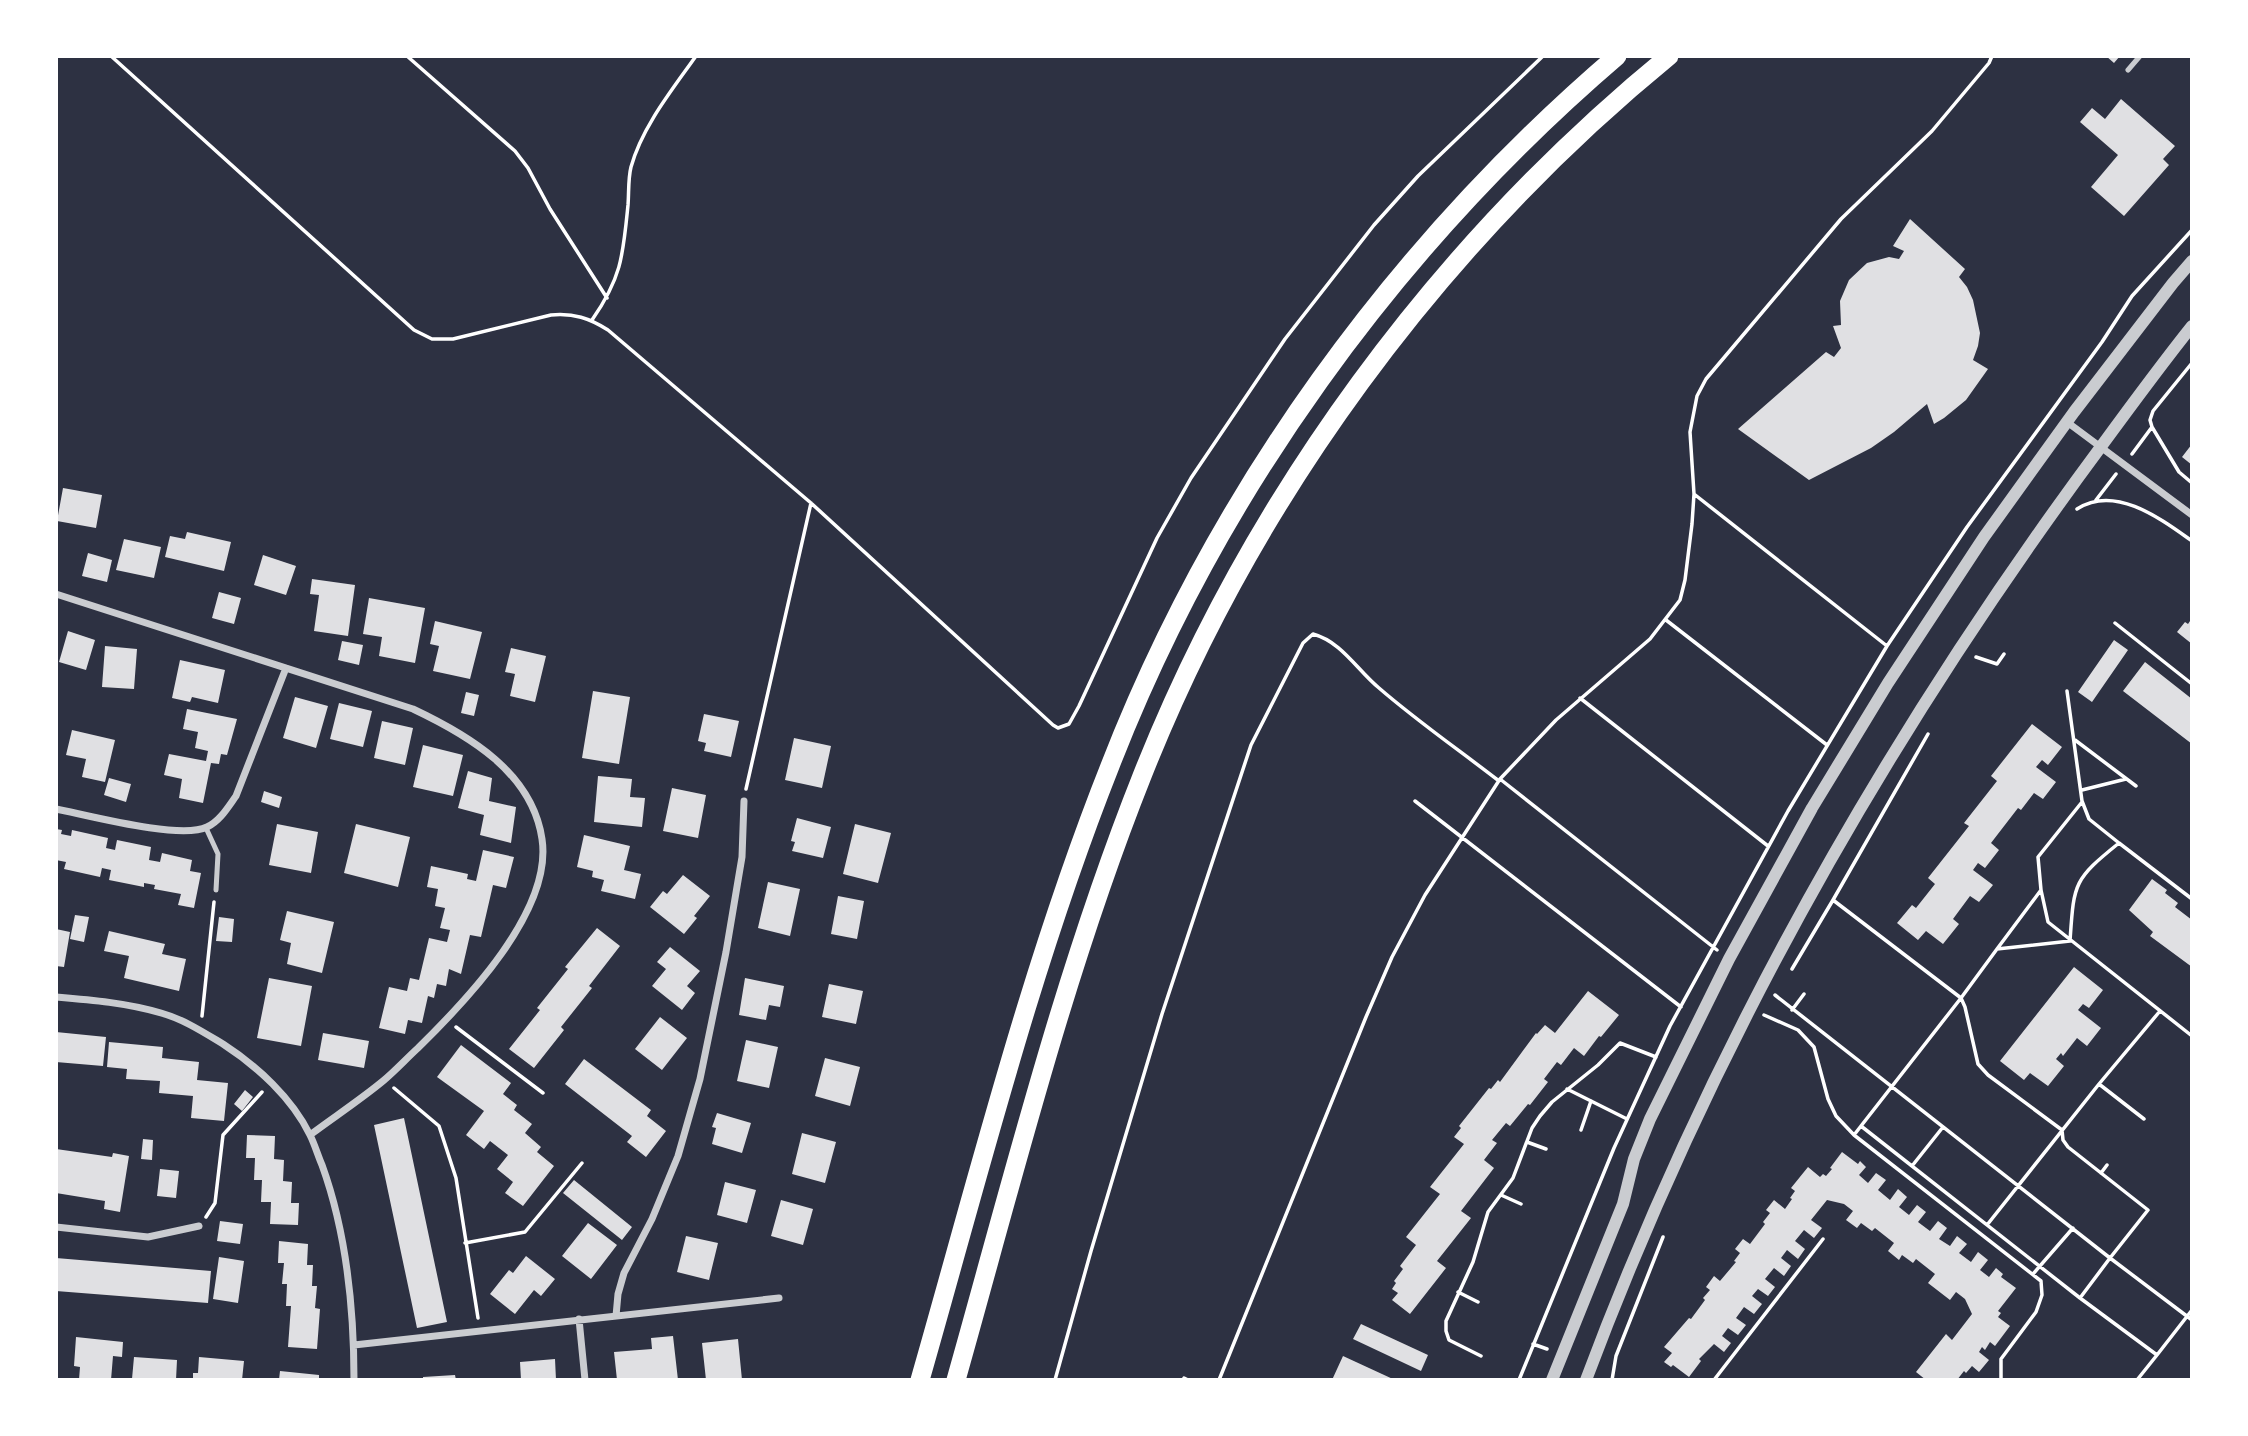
<svg xmlns="http://www.w3.org/2000/svg" width="2248" height="1436" viewBox="0 0 2248 1436" font-family="Barlow,sans-serif">
<style>
.building{fill:#e0e0e3}
.lines{fill:none;stroke-linecap:round;stroke-linejoin:round}
.path{stroke:#fff;stroke-width:3.5}
.service{stroke:#caccd0;stroke-width:5}
.minor{stroke:#caccd0;stroke-width:7}
.tertiary{stroke:#caccd0;stroke-width:12}
.motorway{stroke:#fff;stroke-width:19}
</style>
<rect width="100%" height="100%" fill="#2d3142"/>
<path class="building" d="M 2106,56 L 2120,56 L 2114,63 Z
M 2121,99 L 2175,146 L 2163,159 L 2169,165 L 2124,216 L 2091,187 L 2118,155 L 2080,122 L 2092,108 L 2105,119 Z
M 1910,219 L 1965,269 L 1959,277 L 1967,287 L 1973,300 L 1980,333 L 1978,346 L 1973,360 L 1988,369 L 1966,400 L 1944,418 L 1934,424 L 1927,404 L 1894,432 L 1871,448 L 1809,480 L 1738,429 L 1826,352 L 1834,357 L 1841,348 L 1833,326 L 1841,325 L 1840,301 L 1849,280 L 1867,263 L 1889,257 L 1899,259 L 1904,251 L 1893,246 Z
M 2192,444 L 2192,465 L 2182,457 Z
M 63,488 L 102,495 L 96,528 L 57,521 Z
M 187,532 L 231,542 L 224,571 L 165,557 L 170,536 L 185,539 Z
M 124,539 L 161,547 L 154,578 L 116,570 Z
M 88,553 L 112,560 L 107,582 L 82,576 Z
M 263,555 L 296,566 L 286,595 L 254,585 Z
M 312,579 L 355,585 L 348,636 L 314,631 L 319,595 L 310,594 Z
M 219,592 L 241,598 L 234,624 L 212,618 Z
M 369,598 L 425,608 L 415,663 L 379,656 L 382,637 L 363,634 Z
M 2192,618 L 2192,644 L 2177,632 L 2185,622 L 2188,624 Z
M 435,621 L 482,632 L 470,679 L 433,671 L 439,646 L 430,644 Z
M 68,631 L 95,640 L 86,670 L 59,662 Z
M 2114,640 L 2128,650 L 2092,702 L 2078,692 Z
M 342,641 L 363,645 L 359,665 L 338,660 Z
M 105,646 L 137,649 L 134,689 L 102,687 Z
M 511,648 L 546,656 L 535,702 L 510,696 L 515,674 L 505,672 Z
M 180,660 L 225,670 L 218,703 L 192,697 L 190,702 L 172,698 Z
M 2145,662 L 2192,699 L 2192,744 L 2123,691 Z
M 593,691 L 630,697 L 619,764 L 582,758 Z
M 466,692 L 479,695 L 474,716 L 461,713 Z
M 295,697 L 328,706 L 316,748 L 283,738 Z
M 339,703 L 372,711 L 363,747 L 330,739 Z
M 187,709 L 237,719 L 227,755 L 221,754 L 219,764 L 211,763 L 203,803 L 179,798 L 182,779 L 164,775 L 169,754 L 206,761 L 208,751 L 195,748 L 198,732 L 183,729 Z
M 704,714 L 739,721 L 731,757 L 704,751 L 706,743 L 698,741 Z
M 382,721 L 413,728 L 405,765 L 374,758 Z
M 2032,724 L 2062,747 L 2048,765 L 2042,760 L 2036,767 L 2056,782 L 2043,799 L 2034,793 L 2021,810 L 2018,808 L 1991,843 L 1999,850 L 1985,868 L 1978,863 L 1973,870 L 1993,885 L 1979,902 L 1970,896 L 1953,919 L 1959,924 L 1943,944 L 1926,931 L 1918,940 L 1897,923 L 1912,905 L 1916,908 L 1935,884 L 1928,878 L 1969,826 L 1964,823 L 1997,781 L 1991,776 Z
M 72,730 L 115,740 L 105,782 L 82,777 L 86,759 L 66,755 Z
M 794,738 L 831,746 L 822,788 L 785,780 Z
M 423,745 L 463,755 L 453,796 L 413,787 Z
M 468,771 L 492,778 L 489,801 L 516,807 L 511,843 L 480,835 L 484,815 L 458,808 Z
M 598,776 L 632,779 L 630,797 L 645,798 L 642,827 L 594,822 Z
M 109,778 L 131,784 L 126,802 L 104,795 Z
M 672,788 L 706,795 L 698,838 L 663,831 Z
M 264,791 L 282,797 L 279,808 L 261,802 Z
M 797,818 L 831,827 L 823,858 L 792,851 L 795,842 L 791,841 Z
M 277,824 L 318,832 L 311,873 L 269,865 Z
M 356,824 L 410,837 L 398,887 L 344,873 Z
M 855,824 L 891,833 L 878,883 L 843,874 Z
M 56,829 L 62,830 L 61,834 L 71,836 L 72,830 L 108,838 L 106,848 L 115,850 L 117,840 L 151,847 L 149,860 L 160,862 L 162,853 L 192,860 L 190,871 L 201,873 L 194,908 L 178,905 L 181,894 L 154,889 L 155,885 L 144,883 L 144,887 L 109,880 L 111,870 L 102,868 L 100,877 L 64,869 L 66,862 L 56,860 Z
M 584,835 L 630,846 L 624,870 L 641,874 L 635,899 L 601,891 L 604,880 L 592,877 L 593,871 L 577,867 Z
M 483,850 L 514,857 L 506,888 L 493,885 L 481,937 L 470,935 L 461,974 L 449,969 L 446,986 L 437,984 L 434,998 L 428,996 L 422,1023 L 408,1020 L 405,1034 L 379,1028 L 389,987 L 407,991 L 410,978 L 419,980 L 429,938 L 447,942 L 450,930 L 440,928 L 445,908 L 435,906 L 438,889 L 427,887 L 431,866 L 468,874 L 467,879 L 476,881 Z
M 683,875 L 710,896 L 694,916 L 697,918 L 684,934 L 650,907 L 663,891 L 667,894 Z
M 2152,879 L 2167,890 L 2165,893 L 2178,903 L 2175,907 L 2192,920 L 2192,967 L 2150,936 L 2153,932 L 2129,910 Z
M 768,882 L 800,889 L 790,936 L 758,928 Z
M 838,896 L 864,901 L 857,939 L 831,934 Z
M 287,911 L 334,922 L 322,973 L 287,964 L 291,943 L 280,940 Z
M 75,915 L 89,917 L 84,942 L 70,939 Z
M 219,917 L 234,919 L 232,942 L 216,941 Z
M 597,928 L 620,946 L 589,986 L 592,988 L 561,1027 L 564,1030 L 534,1068 L 509,1049 L 540,1010 L 537,1008 L 568,969 L 565,967 Z
M 56,929 L 70,932 L 64,967 L 56,966 Z
M 109,931 L 165,944 L 162,954 L 186,959 L 179,991 L 124,978 L 129,956 L 104,951 Z
M 670,947 L 700,971 L 687,986 L 695,993 L 682,1010 L 652,986 L 666,969 L 657,962 Z
M 2074,967 L 2103,990 L 2089,1008 L 2083,1004 L 2078,1010 L 2101,1028 L 2087,1046 L 2077,1038 L 2063,1056 L 2061,1053 L 2056,1059 L 2064,1066 L 2048,1086 L 2030,1073 L 2024,1080 L 2000,1061 Z
M 269,978 L 312,986 L 301,1046 L 257,1038 Z
M 745,978 L 784,986 L 780,1007 L 769,1005 L 766,1020 L 739,1015 Z
M 829,984 L 863,991 L 856,1024 L 822,1017 Z
M 1588,991 L 1619,1015 L 1601,1037 L 1599,1036 L 1584,1056 L 1574,1048 L 1561,1065 L 1557,1062 L 1544,1079 L 1548,1082 L 1530,1105 L 1528,1104 L 1510,1126 L 1506,1123 L 1492,1140 L 1497,1143 L 1484,1160 L 1494,1168 L 1461,1211 L 1471,1218 L 1437,1261 L 1446,1268 L 1410,1314 L 1392,1300 L 1398,1293 L 1392,1289 L 1396,1283 L 1394,1281 L 1403,1269 L 1400,1266 L 1416,1245 L 1406,1237 L 1440,1194 L 1430,1187 L 1464,1144 L 1454,1137 L 1461,1128 L 1459,1126 L 1489,1088 L 1491,1089 L 1498,1080 L 1500,1082 L 1536,1033 L 1537,1034 L 1545,1025 L 1555,1033 Z
M 660,1017 L 687,1038 L 662,1070 L 635,1049 Z
M 56,1032 L 106,1037 L 103,1066 L 56,1062 Z
M 323,1033 L 369,1041 L 364,1068 L 318,1060 Z
M 746,1040 L 778,1047 L 769,1088 L 737,1081 Z
M 109,1042 L 163,1047 L 162,1058 L 199,1062 L 197,1080 L 228,1083 L 224,1121 L 191,1118 L 193,1096 L 159,1093 L 160,1081 L 126,1079 L 127,1069 L 107,1067 Z
M 461,1045 L 511,1083 L 503,1094 L 517,1105 L 514,1110 L 532,1124 L 525,1133 L 541,1147 L 537,1152 L 554,1166 L 523,1206 L 505,1193 L 513,1182 L 497,1169 L 508,1155 L 490,1141 L 484,1149 L 466,1135 L 484,1111 L 437,1077 Z
M 825,1058 L 860,1067 L 850,1106 L 815,1096 Z
M 584,1059 L 651,1110 L 647,1116 L 666,1131 L 646,1157 L 627,1142 L 632,1136 L 565,1084 Z
M 245,1090 L 253,1097 L 242,1111 L 234,1104 Z
M 717,1113 L 751,1123 L 742,1153 L 712,1144 L 716,1128 L 712,1127 Z
M 404,1118 L 447,1322 L 417,1328 L 374,1125 Z
M 802,1133 L 836,1142 L 825,1183 L 792,1174 Z
M 247,1135 L 275,1136 L 274,1159 L 284,1160 L 283,1181 L 292,1182 L 291,1203 L 299,1203 L 298,1225 L 270,1224 L 271,1202 L 261,1202 L 262,1180 L 254,1180 L 255,1158 L 246,1158 Z
M 143,1139 L 153,1140 L 152,1160 L 141,1159 Z
M 56,1149 L 112,1157 L 113,1153 L 129,1156 L 120,1212 L 104,1209 L 105,1201 L 56,1193 Z
M 1842,1152 L 1858,1164 L 1860,1161 L 1866,1167 L 1859,1175 L 1868,1183 L 1876,1173 L 1886,1180 L 1878,1190 L 1890,1200 L 1898,1189 L 1907,1197 L 1899,1207 L 1909,1215 L 1917,1205 L 1926,1212 L 1918,1222 L 1930,1231 L 1938,1221 L 1947,1228 L 1939,1239 L 1950,1246 L 1957,1236 L 1967,1244 L 1959,1253 L 1971,1262 L 1978,1252 L 1988,1260 L 1980,1270 L 1989,1277 L 1996,1268 L 2003,1274 L 2001,1277 L 2016,1288 L 1998,1311 L 2001,1313 L 1998,1317 L 2010,1326 L 1995,1346 L 1990,1342 L 1985,1350 L 1982,1347 L 1979,1352 L 1989,1360 L 1979,1372 L 1972,1366 L 1966,1373 L 1964,1371 L 1957,1380 L 1926,1380 L 1916,1372 L 1946,1334 L 1952,1340 L 1972,1314 L 1965,1299 L 1956,1292 L 1950,1300 L 1928,1283 L 1935,1274 L 1916,1259 L 1913,1263 L 1902,1255 L 1899,1260 L 1888,1251 L 1894,1243 L 1875,1228 L 1872,1231 L 1861,1223 L 1857,1228 L 1846,1220 L 1853,1211 L 1844,1204 L 1827,1200 L 1811,1220 L 1822,1228 L 1814,1238 L 1804,1230 L 1795,1241 L 1805,1249 L 1798,1259 L 1787,1250 L 1781,1258 L 1791,1266 L 1784,1276 L 1774,1268 L 1765,1279 L 1775,1287 L 1768,1296 L 1758,1289 L 1752,1296 L 1762,1304 L 1754,1314 L 1744,1307 L 1736,1318 L 1746,1325 L 1738,1335 L 1728,1328 L 1722,1336 L 1731,1343 L 1724,1352 L 1714,1344 L 1699,1359 L 1701,1361 L 1689,1377 L 1673,1365 L 1671,1367 L 1664,1362 L 1672,1353 L 1664,1347 L 1689,1318 L 1691,1319 L 1705,1300 L 1703,1298 L 1710,1290 L 1706,1287 L 1714,1276 L 1720,1281 L 1736,1262 L 1734,1261 L 1740,1253 L 1735,1249 L 1743,1239 L 1750,1244 L 1765,1224 L 1763,1222 L 1770,1213 L 1766,1210 L 1774,1200 L 1785,1209 L 1792,1199 L 1790,1198 L 1795,1191 L 1791,1188 L 1808,1167 L 1820,1177 L 1823,1174 L 1826,1176 L 1832,1169 L 1830,1168 Z
M 160,1169 L 179,1171 L 176,1198 L 157,1196 Z
M 574,1180 L 632,1227 L 622,1240 L 563,1193 Z
M 725,1182 L 756,1190 L 747,1223 L 717,1215 Z
M 781,1200 L 813,1209 L 803,1245 L 771,1236 Z
M 220,1221 L 243,1224 L 240,1244 L 217,1241 Z
M 588,1223 L 617,1245 L 591,1279 L 562,1256 Z
M 686,1236 L 718,1243 L 709,1280 L 677,1272 Z
M 279,1241 L 308,1244 L 307,1265 L 313,1265 L 312,1286 L 317,1286 L 315,1308 L 320,1309 L 317,1349 L 288,1347 L 291,1306 L 286,1306 L 287,1284 L 282,1284 L 284,1263 L 278,1263 Z
M 526,1256 L 555,1279 L 541,1296 L 534,1290 L 515,1314 L 490,1294 L 509,1270 L 513,1273 Z
M 219,1257 L 244,1261 L 238,1303 L 213,1299 Z
M 56,1258 L 211,1271 L 208,1303 L 56,1291 Z
M 1361,1324 L 1428,1355 L 1421,1371 L 1353,1339 Z
M 673,1336 L 678,1380 L 617,1380 L 614,1352 L 652,1349 L 651,1338 Z
M 76,1337 L 123,1342 L 122,1357 L 113,1356 L 111,1380 L 79,1380 L 80,1367 L 74,1366 Z
M 738,1339 L 742,1380 L 706,1380 L 702,1343 Z
M 1343,1356 L 1395,1380 L 1332,1380 Z
M 134,1357 L 177,1360 L 176,1380 L 132,1379 Z
M 199,1357 L 244,1361 L 242,1380 L 193,1380 L 193,1373 L 198,1373 Z
M 555,1359 L 556,1380 L 521,1380 L 520,1362 Z
M 280,1371 L 319,1375 L 319,1380 L 279,1380 Z
M 455,1375 L 456,1380 L 423,1380 L 423,1377 Z"/>
<g class="lines">
<path class="path" d="M 111,56 L 414,330 L 432,339 L 453,339 L 551,315 C 574,313 589,318 608,330 L 811,503 L 1053,725 L 1058,728 L 1069,724 L 1079,706 L 1157,538 L 1191,478 L 1285,339 L 1374,225 L 1418,176 L 1543,56
M 407,56 L 515,151 L 528,168 L 550,209 L 607,298
M 592,320 C 622,277 623,255 628,205 C 629,192 628,179 631,167 C 642,127 672,90 696,56
M 2152,427 L 2179,472 L 2192,483
M 2132,454 L 2152,427 L 2150,420 L 2153,411 L 2192,363
M 1694,494 L 1887,646
M 2096,500 L 2116,474
M 2077,509 C 2115,484 2161,519 2192,541
M 1666,620 L 1827,745
M 2115,623 L 2192,684
M 1976,657 L 1997,664 L 2004,654
M 1580,698 L 1768,846
M 2075,740 L 2136,786
M 1500,779 L 1717,950
M 746,789 L 811,503
M 2082,790 L 2126,779
M 1415,801 L 1681,1007
M 2082,802 L 2038,857 L 2041,890 L 2048,922 L 2192,1036
M 2119,843 L 2192,899
M 1833,900 L 1961,998 L 1861,1126
M 1997,949 L 2041,890
M 1792,969 L 1833,900 L 1928,734
M 1775,995 L 2110,1258 L 2148,1210 L 2068,1147 L 2063,1140 L 2062,1130 L 1988,1075 L 1978,1064 L 1965,1007 L 1961,998 L 1997,949 L 2070,941 C 2074,883 2073,880 2119,843 L 2089,819 L 2082,801 L 2067,691
M 1792,1010 L 1804,994
M 1764,1015 L 1798,1030 L 1814,1047 L 1828,1099 L 1836,1116 L 1854,1135 L 2041,1281 L 2042,1295 L 2036,1312 L 2001,1359 L 2001,1380
M 202,1016 L 214,902
M 456,1027 L 543,1093
M 2099,1084 L 2144,1119
M 394,1088 L 439,1126 L 456,1178 L 478,1318
M 1567,1089 L 1627,1119
M 1581,1130 L 1591,1101
M 1854,1135 L 1861,1126 L 2080,1298 L 2157,1355 L 2192,1310
M 1527,1142 L 1546,1149
M 1912,1166 L 1943,1127
M 2101,1173 L 2107,1165
M 1501,1195 L 1521,1204
M 206,1217 L 215,1203 L 223,1135 L 262,1092
M 1987,1225 L 2099,1084 L 2160,1011
M 465,1243 L 525,1232 L 582,1163
M 2033,1274 L 2073,1228
M 1458,1292 L 1478,1302
M 2080,1298 L 2110,1258 L 2192,1320
M 1533,1344 L 1547,1349
M 1481,1356 L 1449,1340 L 1446,1331 L 1446,1321 L 1473,1262 L 1488,1212 L 1513,1178 L 1532,1128 L 1540,1116 L 1552,1102 L 1598,1065 L 1620,1043 L 1656,1057
M 1184,1378 L 1188,1380
M 1055,1380 L 1091,1251 L 1162,1014 L 1251,745 L 1303,643 L 1313,634 C 1342,642 1357,670 1379,688 C 1417,721 1459,750 1499,781
M 1219,1380 L 1366,1017 L 1392,957 L 1425,895 L 1500,779 L 1556,720 L 1650,639 L 1680,600 L 1685,580 L 1692,524 L 1694,494 L 1690,432 L 1697,396 L 1706,379 L 1841,219 L 1932,131 L 1989,63 L 1992,56
M 1519,1380 L 1614,1148 L 1670,1026 L 1788,811 L 1887,646 L 1967,527 L 2102,342 L 2132,296 L 2192,230
M 1612,1380 L 1616,1356 L 1663,1237
M 1714,1380 L 1823,1239
M 2137,1380 L 2157,1355"/>
<path class="service" d="M 2128,70 L 2140,56
M 206,828 L 218,854 L 216,890"/>
<path class="minor" d="M 2067,422 L 2192,515
M 56,594 L 413,709 C 468,735 532,772 542,839 C 553,911 465,1002 418,1048 C 406,1059 395,1071 383,1081 C 360,1100 334,1117 310,1135
M 56,809 C 87,815 180,840 207,827 C 220,821 228,807 236,796 L 286,668
M 56,997 C 92,1000 127,1003 161,1013 C 183,1019 203,1032 223,1044 C 257,1066 292,1098 310,1135 C 315,1145 318,1156 322,1165 C 347,1234 354,1308 354,1380
M 56,1227 L 148,1237 L 199,1226
M 616,1316 L 618,1294 L 624,1273 L 652,1219 L 678,1156 L 700,1079 L 726,952 L 742,857 L 744,801
M 579,1319 L 585,1380
M 354,1345 L 779,1298"/>
<path class="tertiary" d="M 1552,1380 L 1623,1204 L 1634,1159 L 1650,1119 L 1729,959 L 1812,808 L 1888,683 L 1984,537 L 2074,412 L 2173,283 L 2192,261
M 1586,1380 C 1711,1046 1888,734 2100,448 C 2130,407 2160,366 2192,326"/>
<path class="motorway" d="M 920,1380 C 979,1174 1031,965 1110,766 C 1216,493 1395,246 1617,56
M 956,1380 C 1013,1178 1064,972 1142,776 C 1252,498 1438,245 1669,56"/>
</g>
<rect width="2248" height="1436" fill="none" stroke="#ffffff" stroke-width="116"/>
</svg>
